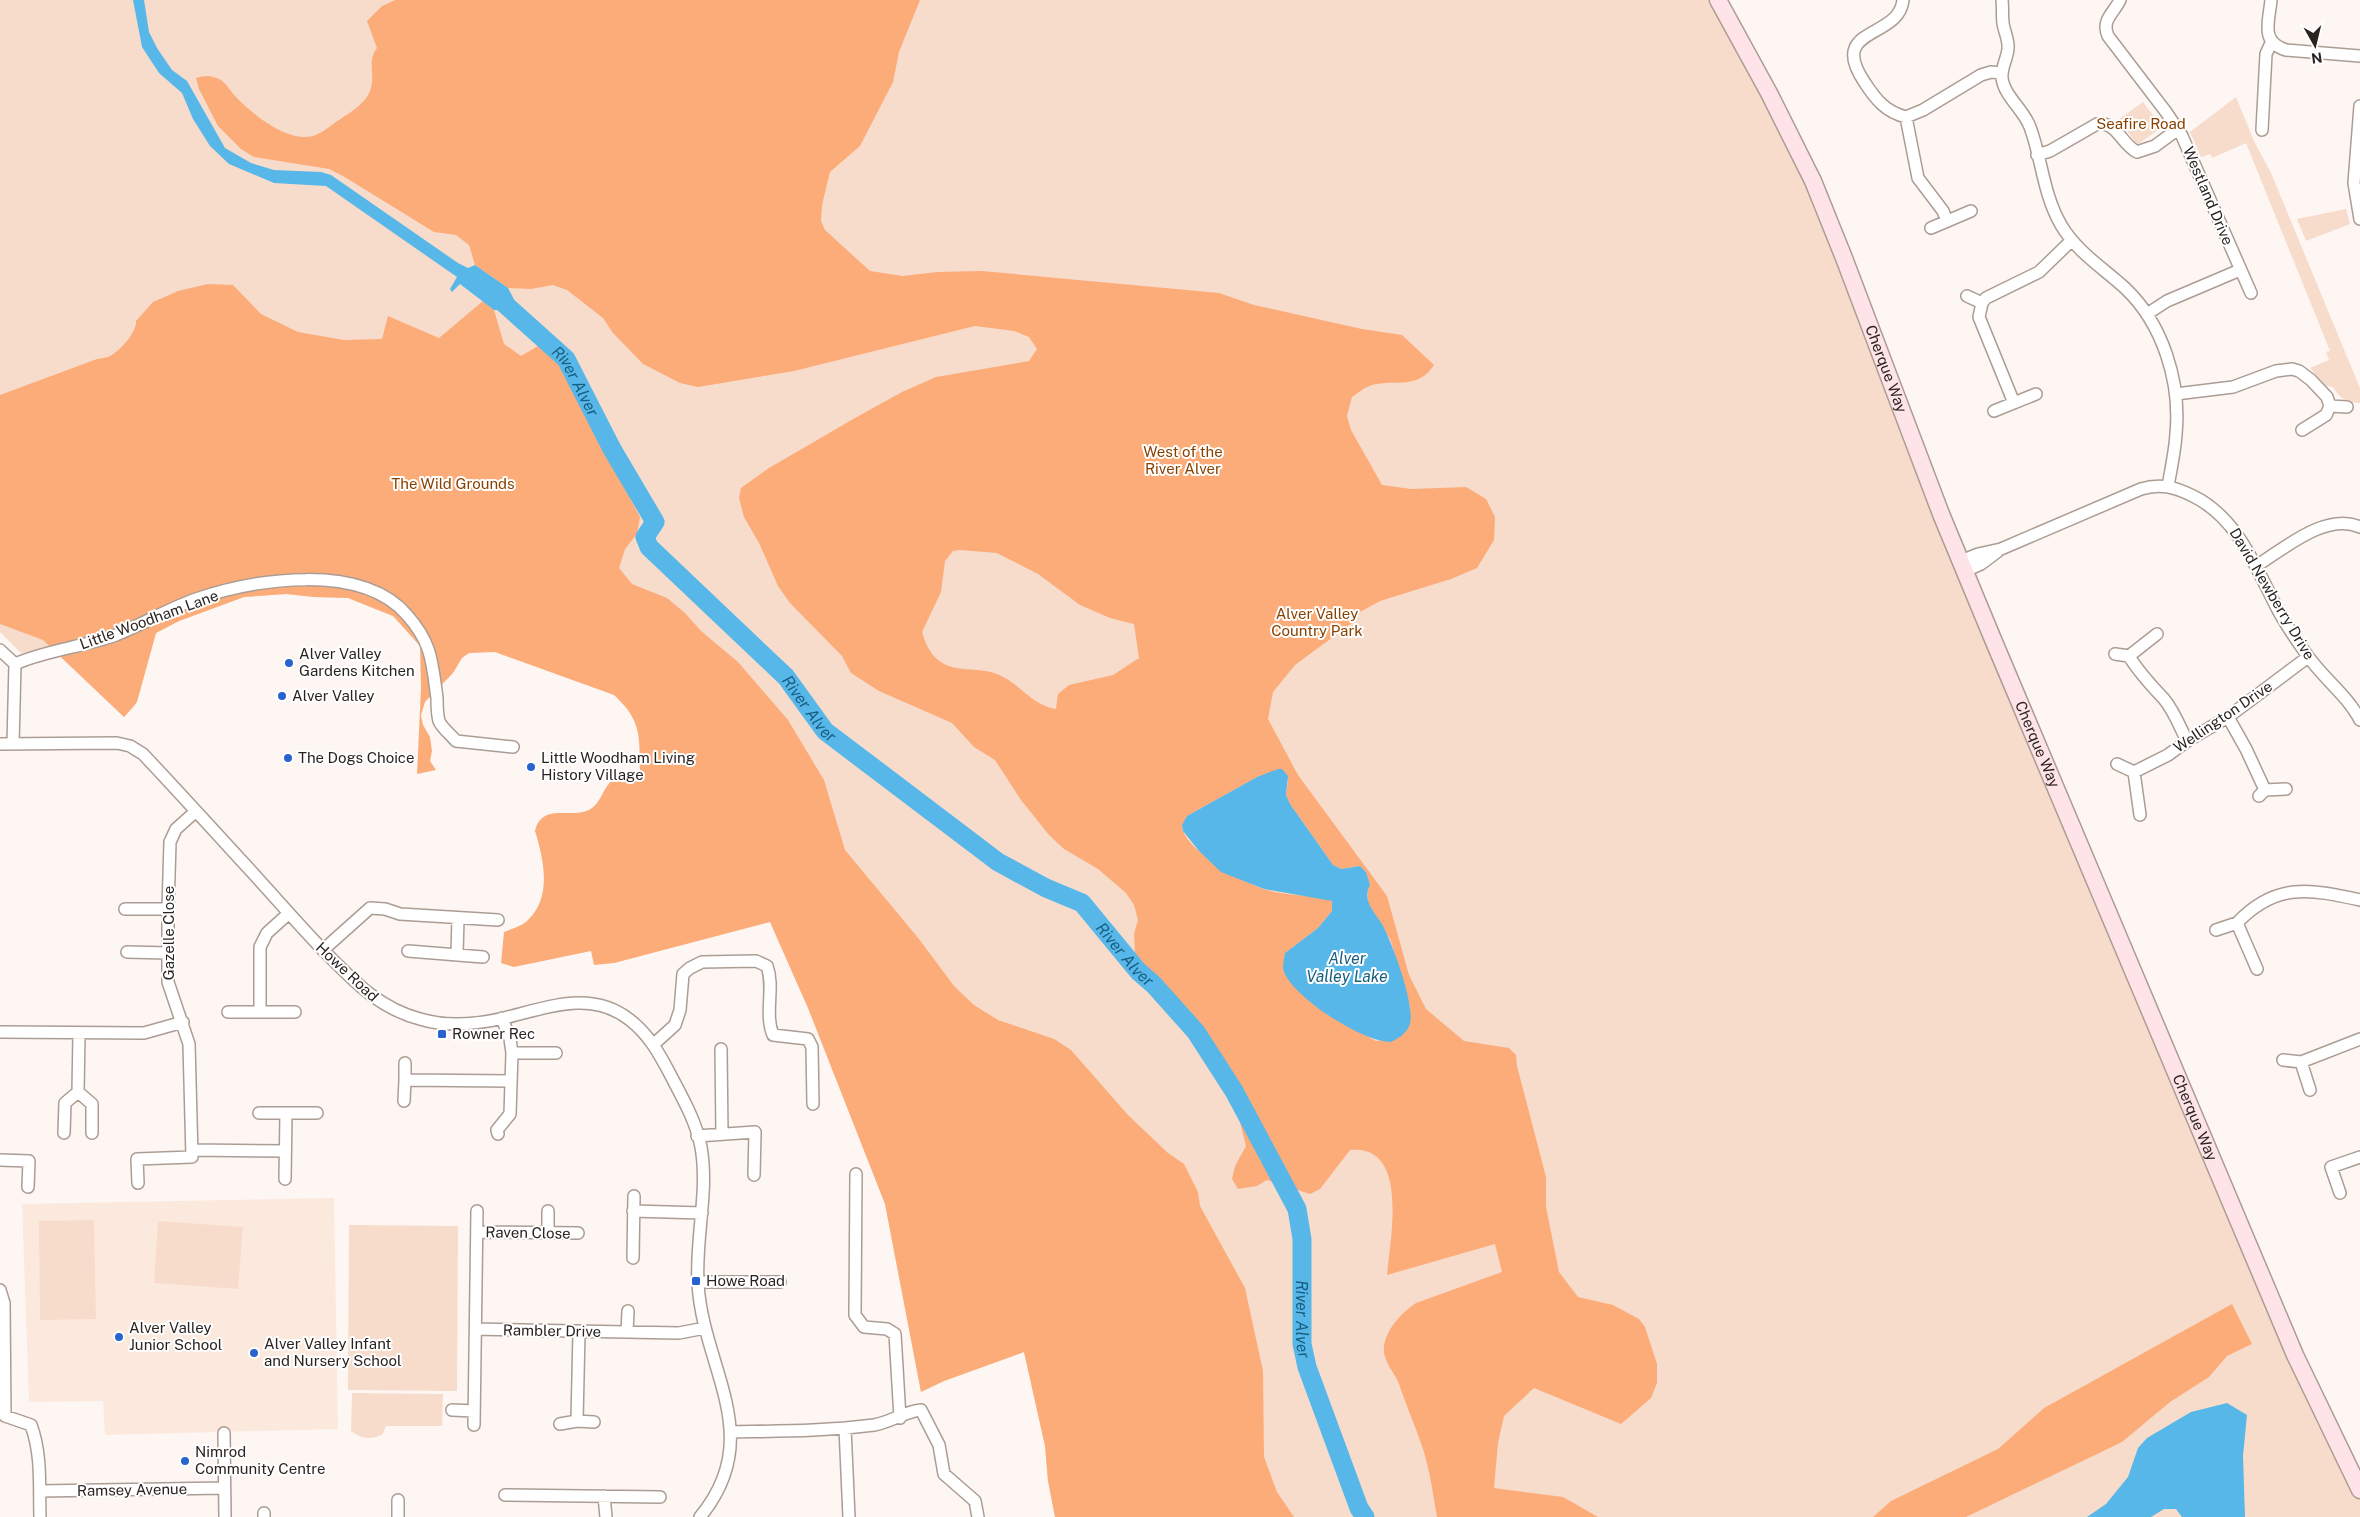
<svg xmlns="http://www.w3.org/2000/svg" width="2360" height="1517" viewBox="0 0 2360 1517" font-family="'Public Sans',sans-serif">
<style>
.built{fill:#fce9de}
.green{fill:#f7dccb}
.forest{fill:#fcac79;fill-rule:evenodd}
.water{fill:#58b7e9}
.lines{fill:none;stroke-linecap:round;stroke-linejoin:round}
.river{stroke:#58b7e9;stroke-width:19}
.street-casing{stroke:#ac9d94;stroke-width:14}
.secondary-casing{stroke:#ac9d94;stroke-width:19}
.street{stroke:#fff;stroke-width:11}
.secondary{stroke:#fee4e8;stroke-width:16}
.poi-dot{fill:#2863d0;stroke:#fff;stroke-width:2}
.labels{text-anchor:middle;stroke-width:4;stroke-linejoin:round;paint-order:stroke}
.park-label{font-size:15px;fill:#884100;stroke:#fff}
.street-label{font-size:15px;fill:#2a2421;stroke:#fff}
.poi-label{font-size:15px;fill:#2a2421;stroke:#fff;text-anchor:start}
.water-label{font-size:16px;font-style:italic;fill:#165e80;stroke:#fff}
</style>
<rect width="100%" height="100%" fill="#fdf6f3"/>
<path class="built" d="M 334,1198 L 338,1429 L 105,1435 L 103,1401 L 29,1402 L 22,1204 Z"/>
<path class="green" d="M 0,0 L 1714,0 L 1769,93 L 1941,514 L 2340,1450 L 2360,1501 L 2360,1517 L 1055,1517 L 1048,1481 L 1045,1446 L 1024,1352 L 944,1381 L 921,1392 L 885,1204 L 808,1008 L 770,922 L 614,963 L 682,632 L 393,616 L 348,598 L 314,597 L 287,594 L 244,597 L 179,621 L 156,633 L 135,706 L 124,717 L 51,648 L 21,653 L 0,632 Z
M 2236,97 L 2254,141 L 2271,173 L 2360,388 L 2360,403 C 2348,403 2339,398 2333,387 L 2326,386 L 2310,368 L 2329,360 L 2326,352 L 2330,351 L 2246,143 L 2212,158 L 2210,154 L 2201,157 L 2190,132 Z
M 2143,102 L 2162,127 L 2137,145 L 2119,119 Z
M 2346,209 L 2350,224 L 2306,241 L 2297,219 Z
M 94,1220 L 96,1319 L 40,1320 L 39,1221 Z
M 158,1221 L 243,1227 L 238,1289 L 154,1283 Z
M 349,1225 L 458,1226 L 457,1391 L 348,1390 Z
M 352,1393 L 443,1394 L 442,1426 L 386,1426 L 382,1435 C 369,1440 361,1439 351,1431 Z"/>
<path class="forest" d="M 395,0 L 920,0 L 899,52 L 893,82 L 860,146 L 830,172 L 822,205 L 821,221 L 825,230 L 870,271 L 903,276 L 937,272 L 982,271 L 1219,293 L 1254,305 L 1362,329 L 1402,335 L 1434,365 C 1418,390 1397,379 1372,385 C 1365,387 1358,393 1352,397 L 1347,416 L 1351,430 L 1382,485 L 1411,489 L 1466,487 L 1486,499 L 1495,517 L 1494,540 L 1477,568 L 1451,579 L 1380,601 L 1360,612 L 1352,623 L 1295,665 L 1273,692 L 1268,719 L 1298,775 L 1387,896 L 1409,975 L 1426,1009 L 1464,1041 L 1509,1048 L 1516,1055 L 1517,1066 L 1546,1177 L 1546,1207 L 1559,1272 L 1578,1297 L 1613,1305 L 1639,1319 L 1645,1327 L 1657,1364 L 1657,1383 L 1651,1398 L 1621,1424 L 1534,1388 L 1504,1416 L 1498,1443 L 1494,1488 L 1563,1497 L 1598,1517 L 1437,1517 C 1433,1494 1430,1471 1423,1449 C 1416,1427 1406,1406 1399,1384 C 1395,1373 1386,1365 1384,1353 C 1382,1333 1401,1313 1416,1303 L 1502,1272 L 1495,1244 L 1387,1275 C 1390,1239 1410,1144 1350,1150 L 1320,1189 L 1310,1194 L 1267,1180 L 1257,1186 L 1238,1189 L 1232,1179 L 1235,1166 L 1246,1146 L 1225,1063 L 1208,1037 L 1135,955 L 1134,934 L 1138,920 L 1134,905 L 1126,893 L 1098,869 L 1064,849 L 1049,835 L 1021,800 L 995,760 L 974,747 L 952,723 L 879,691 L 851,673 L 842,656 L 790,603 L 778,586 L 759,543 L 744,517 L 739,498 L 741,488 L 769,468 L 855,418 L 902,392 L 936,377 L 1029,361 L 1037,349 L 1029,337 L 1014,331 L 975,326 L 794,371 L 698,387 L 680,383 L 643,364 L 613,333 L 603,318 L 567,290 L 553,285 L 531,289 L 508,288 L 475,265 L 469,245 L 456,235 L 434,232 L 343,176 L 329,169 L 254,157 L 241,149 L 218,126 L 199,89 L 196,78 C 206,75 211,75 221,80 C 227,84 231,92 236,97 C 252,114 288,143 313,136 C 321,134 331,125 339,120 C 351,112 367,103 371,88 C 375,73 367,61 377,48 L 367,21 L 382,6 ZM 960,550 L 997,553 L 1038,574 L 1080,605 L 1110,618 L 1134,624 L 1139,658 L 1113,675 L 1069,685 L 1058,694 L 1056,709 C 1031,705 1020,683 997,674 C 978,666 953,674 937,659 C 929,652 925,642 922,632 L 941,592 L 945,561 L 953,551 ZM 1257,777 L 1288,781 L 1286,795 L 1290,804 L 1333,865 L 1341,869 L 1359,866 L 1366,872 L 1368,903 L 1391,941 L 1410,1007 L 1409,1026 L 1398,1038 L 1376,1041 L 1328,1015 L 1318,1007 L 1285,953 L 1318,928 L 1332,911 L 1332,901 C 1310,894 1285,896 1263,889 C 1241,881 1191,853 1183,831 C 1181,825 1185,821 1187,816 Z
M 208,284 L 233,285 L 261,314 L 298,332 L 344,340 L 382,339 L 388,316 L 439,338 L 483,301 L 494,310 L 504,344 L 521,356 L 538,346 L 557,362 L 640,517 L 637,534 L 625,549 L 619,568 L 632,584 L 667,598 L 685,613 L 701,631 L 738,662 L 788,720 L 824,780 L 845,850 L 919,939 L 954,986 L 974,1005 L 998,1020 L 1054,1039 L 1071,1050 L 1128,1115 L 1168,1153 L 1184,1164 L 1198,1192 L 1200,1206 L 1245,1288 L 1263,1371 L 1264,1457 L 1277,1492 L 1294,1517 L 1055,1517 L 1048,1481 L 1045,1446 L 1024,1352 L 944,1381 L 921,1392 L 885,1204 L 808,1008 L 770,922 L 614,963 L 594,965 L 591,951 L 514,967 L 501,963 L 504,932 C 511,929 523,926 528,920 C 552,897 544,860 535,831 C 542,802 570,819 589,810 C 602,803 602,788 613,780 C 621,775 631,775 640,774 C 639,737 643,722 614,695 L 495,652 L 469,653 L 462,658 L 453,673 L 425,702 L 421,715 L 423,725 L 430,737 L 432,751 L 430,761 L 436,770 L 417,774 L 421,688 L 420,646 L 393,616 L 348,598 L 314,597 L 286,594 L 244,597 L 179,621 L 156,633 L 137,702 L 124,717 L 43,640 L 0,624 L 0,395 L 97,359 C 101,358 107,358 110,356 C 120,351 137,332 136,321 L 153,302 L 178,291 Z
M 2232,1304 L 2252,1344 L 2227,1356 L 2209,1377 L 2170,1402 L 2122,1442 L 1966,1517 L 1873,1517 L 1891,1501 L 1998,1449 L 2044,1408 Z"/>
<path class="water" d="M 133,0 L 144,0 L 149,32 L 157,48 L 172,70 L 187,81 L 225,148 L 251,163 L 274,170 L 321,172 L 331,175 L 458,263 L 468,268 L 475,265 L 508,288 L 519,309 L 515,318 L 501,310 L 494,310 L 460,284 L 452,292 L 450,289 L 457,277 L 326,186 L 274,183 L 229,164 L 210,146 L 193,119 L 182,93 L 159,73 L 142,47 Z
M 1278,769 L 1282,769 L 1288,776 L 1286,795 L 1290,804 L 1333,865 L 1341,869 L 1360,866 L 1366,872 L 1370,885 C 1361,901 1376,913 1383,926 C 1393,945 1415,1005 1410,1024 C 1407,1033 1399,1038 1391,1042 C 1363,1042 1295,999 1284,972 C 1282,966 1284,960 1285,953 L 1318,928 L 1332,911 L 1332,901 L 1264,889 L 1221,872 L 1199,851 L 1183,831 L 1182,825 L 1187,816 L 1257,777 Z
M 2227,1403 L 2247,1415 L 2243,1456 L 2245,1517 L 2182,1517 L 2176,1509 L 2164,1509 L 2151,1517 L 2087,1517 L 2106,1504 L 2128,1477 L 2138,1448 L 2147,1438 L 2191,1412 Z"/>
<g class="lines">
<path class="river" id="s1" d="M 498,298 L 566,359 L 612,449 L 655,522 L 645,537 L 649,547 L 786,677 L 825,731 L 998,862 L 1046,888 L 1082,903 L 1138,971 L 1154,985 L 1196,1032 L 1234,1091 L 1297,1209 L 1302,1239 L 1302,1344 L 1307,1367 L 1359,1508 L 1365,1517"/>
<g class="street-casing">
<path id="street" d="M 1903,0 C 1899,40 1826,26 1865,83 C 1876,100 1886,112 1906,117 L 1923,110 L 1981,75 L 1991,72 L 2002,73
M 2002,0 C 2003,8 2002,15 2003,23 C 2004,31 2009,40 2008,49 C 2007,59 2001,68 2002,78 C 2004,96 2024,110 2030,127 C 2042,159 2043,194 2061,225 C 2077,252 2102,267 2125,288 C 2163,324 2181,382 2176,434 C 2175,451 2171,469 2168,486
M 2120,0 C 2114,13 2101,20 2108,36 L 2166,112 L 2182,136 L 2251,293
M 2271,0 C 2269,22 2260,42 2286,50 L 2360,56
M 2360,106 L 2354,183 L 2360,219
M 1906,117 L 1918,178 L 1943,211 L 1947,221
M 2262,130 L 2266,54 L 2271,43
M 2037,155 L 2050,151 L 2097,124 C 2117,121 2121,144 2137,152 L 2155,146 L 2178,129
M 1931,228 L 1971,211
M 1967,296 L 1982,303
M 2147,314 L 2167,301 L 2240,270
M 2176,394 L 2233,387 L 2276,371 L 2292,369 L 2299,371 L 2311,380 L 2327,397 L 2330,406 L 2326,415 L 2302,430
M 2014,403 L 1979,317 L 1982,303 L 1986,298 L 2039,272 L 2071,241
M 2330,406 L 2347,407
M 1994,411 L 2036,394
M 1961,561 L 1978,554 L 2001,549 L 2141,489 C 2160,483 2175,487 2193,496 C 2238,518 2256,568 2278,610 C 2286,625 2297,641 2307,655 C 2323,678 2347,695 2360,720
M 2256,566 C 2285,548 2326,512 2360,527
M 1965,571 L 1981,564 L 1997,552
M 2157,634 L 2129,656 C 2139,673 2151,685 2164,699 C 2174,711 2180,727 2187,741
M 0,650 L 15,664
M 2115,654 L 2129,656
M 2228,717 L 2246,749 L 2265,790
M 0,744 L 117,743 L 130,746 L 143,754 C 175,788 207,823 239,858 C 268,889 295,921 324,951 C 353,980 378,1008 420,1019 C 446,1027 478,1024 504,1018 C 546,1008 591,989 630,1020 C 649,1035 659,1053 670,1074 C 682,1097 696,1121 701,1147 C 709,1192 695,1239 698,1284 C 703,1369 767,1436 700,1517
M 13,744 L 15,664 C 47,650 83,647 116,635 C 143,624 168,609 196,599 C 255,579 361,562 407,615 C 432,643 432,662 437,698 C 437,705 437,714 439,721 C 441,727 451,735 456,741 L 513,747
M 2117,764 L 2134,772
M 2259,796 L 2265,790 L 2286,789
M 2140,815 L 2134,772 L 2168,755 L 2187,741 L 2228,717 L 2308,657
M 125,909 L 168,909
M 2216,930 L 2237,923
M 323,950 L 370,908 L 385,909 L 400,914 L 498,920
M 408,951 L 483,957
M 127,952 L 168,953
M 457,955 L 458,918
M 2257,969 L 2237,923 C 2276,882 2310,889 2360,900
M 260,1011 L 260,947 L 267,933 L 288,914
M 228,1012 L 295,1012
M 0,1032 L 144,1033 L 183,1022
M 654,1044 L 675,1025 L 680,1010 L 683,974 L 690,968 L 702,962 L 756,961 L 767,966 C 775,988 764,1013 773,1035 L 808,1039 L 812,1047 L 813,1104
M 721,1049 L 722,1134
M 512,1053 L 556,1053
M 2283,1060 L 2301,1062
M 405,1063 L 405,1080
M 2310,1090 L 2301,1062 L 2360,1039
M 78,1092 L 79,1034
M 404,1101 L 405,1080 L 510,1081
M 259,1113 L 317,1113
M 64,1133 L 65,1103 L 78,1092 L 92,1104 L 92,1133
M 498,1134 L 497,1130 L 510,1114 L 512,1053 L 510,1039 L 502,1018
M 697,1136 L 755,1132 L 754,1175
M 192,1150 L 285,1151
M 0,1160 L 29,1161 L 28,1187
M 856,1174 L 855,1315 L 864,1327 L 887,1329 L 895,1334 L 900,1418
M 285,1179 L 286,1113
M 138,1183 L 137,1159 L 192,1157 L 189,1044 L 168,982 L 168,909 L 170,842 L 176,829 L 195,812
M 2340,1193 L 2331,1167 L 2360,1157
M 633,1211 L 702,1213
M 477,1232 L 578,1233
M 548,1233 L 548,1211
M 633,1258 L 634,1196
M 698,1282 L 780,1282
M 0,1290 L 4,1303 L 5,1416 L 31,1425 C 42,1455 39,1485 40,1517
M 476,1329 L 679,1333 L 705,1328
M 627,1332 L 628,1311
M 452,1410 L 474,1411
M 577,1421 L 579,1332
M 560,1424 L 577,1421 L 594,1422
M 474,1425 L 477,1211
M 845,1428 L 849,1517
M 731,1432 C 779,1431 827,1431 874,1425 C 891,1422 906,1411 921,1410 L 939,1445 L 944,1474 L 975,1501 L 978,1517
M 224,1433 L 225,1517
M 40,1491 L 224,1488
M 505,1495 L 660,1497
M 604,1496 L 606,1517
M 264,1513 L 264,1517
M 398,1517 L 398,1500"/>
</g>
<g class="secondary-casing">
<g id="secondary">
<path id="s2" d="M 1718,0 L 1769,93 L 1813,181 L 1844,258 L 1941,514 L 1992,637 L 2295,1355 L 2360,1490"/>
</g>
</g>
<use href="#street" class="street"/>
<use href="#secondary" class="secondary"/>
</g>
<g class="poi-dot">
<circle cx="289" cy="663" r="5"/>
<circle cx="282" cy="696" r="5"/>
<circle cx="288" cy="758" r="5"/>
<circle cx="531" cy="767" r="5"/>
<rect x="437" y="1029" width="10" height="10" rx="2.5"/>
<rect x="691" y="1276" width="10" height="10" rx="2.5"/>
<circle cx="119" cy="1337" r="5"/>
<circle cx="254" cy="1353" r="5"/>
<circle cx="185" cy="1461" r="5"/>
</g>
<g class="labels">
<g class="park-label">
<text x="2141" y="129">Seafire Road</text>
<text x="1183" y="457">West of the<tspan x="1183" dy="17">River Alver</tspan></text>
<text x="453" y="489">The Wild Grounds</text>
<text x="1317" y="619">Alver Valley<tspan x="1317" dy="17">Country Park</tspan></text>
</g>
<g class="street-label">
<text transform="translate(2208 196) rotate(67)" y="5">Westland Drive</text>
<text dy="5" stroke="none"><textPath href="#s2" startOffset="406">Cherque Way</textPath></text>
<text transform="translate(2272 594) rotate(59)" y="5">David Newberry Drive</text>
<text transform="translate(149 620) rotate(-20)" y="5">Little Woodham Lane</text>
<text transform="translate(2223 717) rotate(-34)" y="5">Wellington Drive</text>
<text dy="5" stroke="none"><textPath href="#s2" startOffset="811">Cherque Way</textPath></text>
<text transform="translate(169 933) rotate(-90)" y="5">Gazelle Close</text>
<text transform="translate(347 972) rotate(43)" y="5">Howe Road</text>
<text dy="5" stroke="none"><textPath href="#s2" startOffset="1216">Cherque Way</textPath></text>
<text transform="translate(528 1233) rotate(1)" y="5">Raven Close</text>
<text transform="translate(552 1331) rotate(1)" y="5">Rambler Drive</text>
<text transform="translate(132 1490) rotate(-1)" y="5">Ramsey Avenue</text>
</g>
<g class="poi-label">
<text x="299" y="659">Alver Valley<tspan x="299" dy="17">Gardens Kitchen</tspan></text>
<text x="292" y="701">Alver Valley</text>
<text x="298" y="763">The Dogs Choice</text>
<text x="541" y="763">Little Woodham Living<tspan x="541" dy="17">History Village</tspan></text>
<text x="452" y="1039">Rowner Rec</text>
<text x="706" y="1286">Howe Road</text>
<text x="129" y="1333">Alver Valley<tspan x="129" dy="17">Junior School</tspan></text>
<text x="264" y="1349">Alver Valley Infant<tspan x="264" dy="17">and Nursery School</tspan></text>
<text x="195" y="1457">Nimrod<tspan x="195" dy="17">Community Centre</tspan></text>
</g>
<g class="water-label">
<text dy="6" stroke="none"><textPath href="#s1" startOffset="115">River Alver</textPath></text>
<text dy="6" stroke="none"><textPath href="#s1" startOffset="534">River Alver</textPath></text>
<text dy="6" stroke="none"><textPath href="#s1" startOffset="939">River Alver</textPath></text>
<text x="1347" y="964">Alver<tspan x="1347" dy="18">Valley Lake</tspan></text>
<text dy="6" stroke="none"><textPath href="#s1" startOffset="1359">River Alver</textPath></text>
</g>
</g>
<g transform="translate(2315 45) rotate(172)" stroke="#ffffff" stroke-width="4" paint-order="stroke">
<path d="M0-4L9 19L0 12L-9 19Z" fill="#2a2421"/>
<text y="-8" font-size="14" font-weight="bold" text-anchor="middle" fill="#2a2421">N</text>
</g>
</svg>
